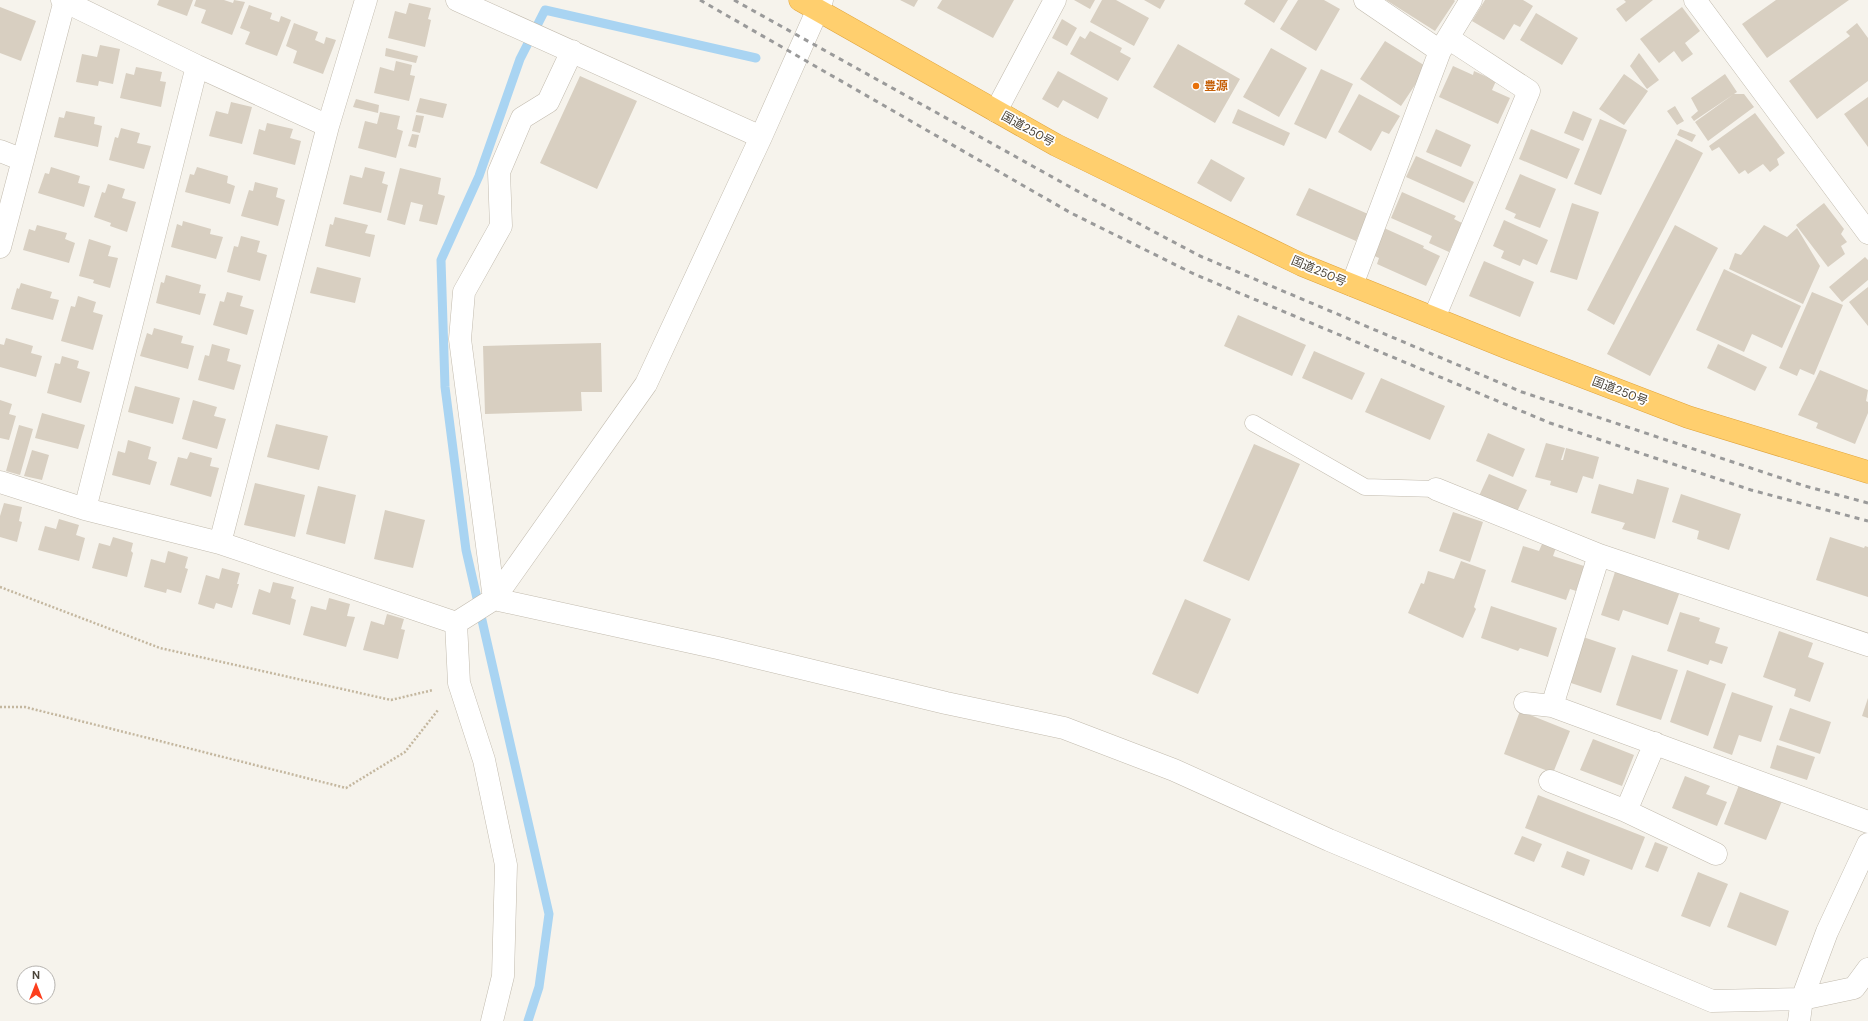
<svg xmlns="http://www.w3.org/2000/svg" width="1868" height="1021" viewBox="0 0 1868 1021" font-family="'DM Sans','Noto Sans JP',sans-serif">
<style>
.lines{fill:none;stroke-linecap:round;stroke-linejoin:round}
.stream{stroke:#a9d4f2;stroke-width:9}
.building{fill:#d8cfc1}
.lane-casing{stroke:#c2bbae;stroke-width:17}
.street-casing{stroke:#c2bbae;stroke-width:23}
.highway-casing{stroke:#e0a43c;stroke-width:23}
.path{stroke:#c4b79f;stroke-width:2.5;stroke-dasharray:2 2;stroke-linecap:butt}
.lane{stroke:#fff;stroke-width:16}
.street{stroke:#fff;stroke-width:22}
.highway{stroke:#ffcf6e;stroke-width:22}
.rail{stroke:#9a9a9a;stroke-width:3;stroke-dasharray:5 5;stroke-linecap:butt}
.food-dot{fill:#e8710a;stroke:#fff;stroke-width:1.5}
.labels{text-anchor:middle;stroke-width:3.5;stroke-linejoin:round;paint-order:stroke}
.food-label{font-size:12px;font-weight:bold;fill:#c56008;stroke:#fff;text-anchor:start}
.street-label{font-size:12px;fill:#4b4439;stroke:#fff}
</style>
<rect width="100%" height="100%" fill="#f6f3ec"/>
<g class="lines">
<path class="stream" d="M 528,1021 L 539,987 L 549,914 L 466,550 L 445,387 L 441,260 L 479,176 L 520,59 L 545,10 L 756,58"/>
</g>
<path class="building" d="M 159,0 L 193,0 L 187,16 L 157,5 Z
M 196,0 L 224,0 L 233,3 L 234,0 L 245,2 L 232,35 L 201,23 L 206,10 L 194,6 Z
M 900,0 L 918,0 L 914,7 Z
M 942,0 L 1014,0 L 993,38 L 937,8 Z
M 1074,0 L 1095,0 L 1090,9 Z
M 1102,0 L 1116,0 L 1149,18 L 1134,46 L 1090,22 Z
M 1144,0 L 1165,0 L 1160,9 Z
M 1246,0 L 1288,0 L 1274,23 L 1244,4 Z
M 1298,0 L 1324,0 L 1340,9 L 1316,51 L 1280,29 Z
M 1386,0 L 1454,0 L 1455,1 L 1435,31 Z
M 1485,0 L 1523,0 L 1533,6 L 1520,27 L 1514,24 L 1504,40 L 1472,21 Z
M 1624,0 L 1653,0 L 1626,22 L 1616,9 L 1626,2 Z
M 1776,0 L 1849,0 L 1767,58 L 1742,24 Z
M 409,3 L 431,8 L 428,19 L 431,20 L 425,47 L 388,38 L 395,11 L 406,14 Z
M 249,5 L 272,13 L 270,19 L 279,22 L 281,16 L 291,20 L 277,56 L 245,44 L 250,32 L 240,28 Z
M 0,7 L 36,21 L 21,61 L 0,53 Z
M 1682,7 L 1700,31 L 1685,43 L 1693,54 L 1682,62 L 1674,51 L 1659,63 L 1640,39 Z
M 1536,13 L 1578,38 L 1562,65 L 1520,40 Z
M 1062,19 L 1077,28 L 1067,46 L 1052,38 Z
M 294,23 L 318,32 L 315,40 L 324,44 L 326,37 L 336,40 L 323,74 L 293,63 L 297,51 L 286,46 Z
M 1857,23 L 1868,38 L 1868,81 L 1817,119 L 1789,81 L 1850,36 L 1846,32 Z
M 1090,31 L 1122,48 L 1120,52 L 1131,58 L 1118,81 L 1070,54 L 1080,36 L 1085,39 Z
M 1385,41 L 1427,67 L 1401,106 L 1360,79 Z
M 1178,44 L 1240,79 L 1215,123 L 1153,87 Z
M 100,45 L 120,49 L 113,84 L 99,81 L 98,86 L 76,82 L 82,54 L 97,57 Z
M 386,48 L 418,56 L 416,63 L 385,56 Z
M 1271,48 L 1307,68 L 1279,117 L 1243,97 Z
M 1639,53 L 1659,80 L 1647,89 L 1630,66 Z
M 396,61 L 412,65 L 410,75 L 415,76 L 409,101 L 374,93 L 380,67 L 394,71 Z
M 1453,66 L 1473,75 L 1474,71 L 1496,81 L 1492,90 L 1510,98 L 1498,124 L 1439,97 Z
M 136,67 L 162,72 L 160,81 L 166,82 L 161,107 L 120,98 L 126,73 L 134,75 Z
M 1321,69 L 1353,84 L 1326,139 L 1294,124 Z
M 1058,71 L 1108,98 L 1098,119 L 1063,100 L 1058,108 L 1042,99 Z
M 1624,74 L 1648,91 L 1624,125 L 1599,109 Z
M 1725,74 L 1737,92 L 1734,94 L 1744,94 L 1754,107 L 1708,141 L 1695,122 L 1734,94 L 1694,121 L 1691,117 L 1698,111 L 1691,98 Z
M 580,76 L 637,101 L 597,189 L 540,163 Z
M 1359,94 L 1400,116 L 1389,134 L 1382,131 L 1371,151 L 1338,132 Z
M 1868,97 L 1868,147 L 1844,114 Z
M 420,98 L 447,104 L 443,118 L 416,112 Z
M 356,99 L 379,105 L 378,113 L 353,107 Z
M 231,102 L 252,107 L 242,144 L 209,136 L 216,111 L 228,114 Z
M 1675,106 L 1684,121 L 1677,125 L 1667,111 Z
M 1238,109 L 1290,133 L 1284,146 L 1232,123 Z
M 66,111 L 95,117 L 94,124 L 102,126 L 98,147 L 54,137 L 59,117 L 64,118 Z
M 1573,111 L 1592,119 L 1583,141 L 1564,133 Z
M 380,112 L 400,116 L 397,129 L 403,131 L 396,158 L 358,148 L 365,121 L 377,124 Z
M 1755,113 L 1785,153 L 1777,159 L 1779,165 L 1770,172 L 1763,164 L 1748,174 L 1745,170 L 1739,174 L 1719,147 L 1712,151 L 1709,146 Z
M 416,115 L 424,116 L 420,133 L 412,131 Z
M 1600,119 L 1627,130 L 1601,195 L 1574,184 Z
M 267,123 L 293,129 L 290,138 L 301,141 L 295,165 L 253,154 L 259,129 L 265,131 Z
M 121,128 L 140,133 L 137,143 L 151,146 L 144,169 L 109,160 L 115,137 L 118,138 Z
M 1436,129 L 1471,145 L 1461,167 L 1426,152 Z
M 1531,129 L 1580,149 L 1567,179 L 1519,159 Z
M 1680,129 L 1696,135 L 1692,142 L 1677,135 Z
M 412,134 L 419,135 L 416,148 L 408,146 Z
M 1676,139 L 1703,153 L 1614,325 L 1587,310 Z
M 1416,156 L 1474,182 L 1464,203 L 1406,177 Z
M 1211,159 L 1245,178 L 1231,202 L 1197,183 Z
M 51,167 L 80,176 L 78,183 L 90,186 L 84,207 L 38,193 L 45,173 L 49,174 Z
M 197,167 L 228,176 L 227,183 L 235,186 L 230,204 L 185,192 L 190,174 L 194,175 Z
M 365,167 L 385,172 L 382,183 L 388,185 L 381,213 L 343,204 L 350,175 L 362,178 Z
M 400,168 L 441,178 L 438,194 L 445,196 L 437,225 L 419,221 L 423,205 L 411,202 L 405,225 L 387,220 Z
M 1520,174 L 1556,189 L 1540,228 L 1514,218 L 1516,214 L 1505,209 Z
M 255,182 L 278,188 L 276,197 L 285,200 L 278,226 L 241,216 L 249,190 L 253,191 Z
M 108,184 L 125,189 L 122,198 L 136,202 L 127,232 L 110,226 L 111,223 L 94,217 L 102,192 L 105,193 Z
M 1309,188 L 1368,214 L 1356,241 L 1296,215 Z
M 1402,192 L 1456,216 L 1454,219 L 1462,223 L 1449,252 L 1429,243 L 1432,236 L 1391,218 Z
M 1572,203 L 1599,212 L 1577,280 L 1550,272 Z
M 1824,203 L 1844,229 L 1841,234 L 1847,242 L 1841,246 L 1845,254 L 1828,267 L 1796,225 Z
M 335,217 L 368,225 L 365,233 L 375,235 L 370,257 L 325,246 L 330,224 L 333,225 Z
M 1504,220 L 1548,240 L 1537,265 L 1523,259 L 1520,266 L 1501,258 L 1504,251 L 1493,246 Z
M 183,221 L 211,229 L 210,234 L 223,237 L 216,259 L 171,247 L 177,224 L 182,226 Z
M 37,225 L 67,233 L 65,239 L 75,243 L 69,263 L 23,250 L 29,229 L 35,231 Z
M 1675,225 L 1718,248 L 1650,376 L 1607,354 Z
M 1764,225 L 1787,237 L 1797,228 L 1820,266 L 1803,304 L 1729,269 L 1735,253 L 1741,255 Z
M 1384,228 L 1424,246 L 1423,248 L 1440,256 L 1426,286 L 1377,264 L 1379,258 L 1372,255 Z
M 241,236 L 260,241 L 257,252 L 267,255 L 260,281 L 227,272 L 234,246 L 238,247 Z
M 89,239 L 111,246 L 108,256 L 118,258 L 110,288 L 93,283 L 94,280 L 79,276 Z
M 1865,257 L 1868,260 L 1868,280 L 1842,302 L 1829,287 Z
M 1484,261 L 1534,282 L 1520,317 L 1469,296 Z
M 317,267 L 361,278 L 355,303 L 310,293 Z
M 1724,269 L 1801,306 L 1782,348 L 1752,334 L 1744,352 L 1696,330 Z
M 166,275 L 201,285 L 199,293 L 206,294 L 200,315 L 156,303 L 161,282 L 164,283 Z
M 21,283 L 52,292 L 50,298 L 59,300 L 53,320 L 11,309 L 17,288 L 19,289 Z
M 1868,287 L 1868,326 L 1849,302 Z
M 227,292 L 243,296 L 240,306 L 254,310 L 247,335 L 213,325 L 220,301 L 224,302 Z
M 1812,292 L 1843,305 L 1814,375 L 1800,369 L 1797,376 L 1779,368 Z
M 78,296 L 96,302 L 93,312 L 103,315 L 93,350 L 61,341 L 71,306 L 75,307 Z
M 1238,315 L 1306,345 L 1292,376 L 1224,346 Z
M 154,328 L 183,336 L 181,343 L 194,346 L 188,369 L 140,356 L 147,333 L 152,335 Z
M 6,338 L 33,346 L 31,353 L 42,356 L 36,377 L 0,367 L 0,344 L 4,345 Z
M 601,343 L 602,392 L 581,392 L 582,411 L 485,414 L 483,346 Z
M 212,344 L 230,349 L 227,361 L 241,365 L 234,390 L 198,380 L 205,355 L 209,356 Z
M 1718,344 L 1767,367 L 1755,391 L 1707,368 Z
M 1314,351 L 1365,373 L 1352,400 L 1302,378 Z
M 62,356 L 79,361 L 77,368 L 90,372 L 81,403 L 47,393 L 55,363 L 60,364 Z
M 1820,370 L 1868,390 L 1866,401 L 1868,402 L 1868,413 L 1855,444 L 1816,428 L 1818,423 L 1798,415 Z
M 1381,378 L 1445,406 L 1430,440 L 1365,412 Z
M 135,386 L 180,398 L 173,424 L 128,412 Z
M 0,400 L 12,404 L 9,414 L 16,416 L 9,440 L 0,438 Z
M 193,400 L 217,407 L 214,416 L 226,419 L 217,449 L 182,439 Z
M 42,413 L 85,425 L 78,449 L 35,438 Z
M 276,424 L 328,436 L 319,470 L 267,457 Z
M 19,425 L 33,429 L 20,475 L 6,471 Z
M 1488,433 L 1525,449 L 1513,477 L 1476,461 Z
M 128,440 L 151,447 L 148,459 L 157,462 L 150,485 L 112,475 L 118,451 L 125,453 Z
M 1546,443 L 1565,448 L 1561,460 L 1563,460 L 1566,448 L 1599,457 L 1593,479 L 1583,476 L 1577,493 L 1550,485 L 1551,481 L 1535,477 Z
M 1254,444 L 1300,464 L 1249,581 L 1203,561 Z
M 32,450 L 49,455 L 42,480 L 24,476 Z
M 190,452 L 212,458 L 210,466 L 219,468 L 211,497 L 170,485 L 178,457 L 187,459 Z
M 1489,474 L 1527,490 L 1516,514 L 1478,498 Z
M 1637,479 L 1669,488 L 1655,539 L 1622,529 L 1625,523 L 1591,513 L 1599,484 L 1633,494 Z
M 255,483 L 305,495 L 295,537 L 244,525 Z
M 318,486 L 356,495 L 345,544 L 306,534 Z
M 1681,494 L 1741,514 L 1729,550 L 1697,539 L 1699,531 L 1672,522 Z
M 4,503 L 22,507 L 19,521 L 22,522 L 17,542 L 0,537 L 0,516 Z
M 385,510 L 425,520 L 413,568 L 374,559 Z
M 1453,512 L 1483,522 L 1470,562 L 1439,551 Z
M 59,519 L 79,525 L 76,535 L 85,538 L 79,561 L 38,550 L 45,526 L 56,529 Z
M 113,537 L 133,543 L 131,551 L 133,553 L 127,577 L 92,568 L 99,543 L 110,546 Z
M 1830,537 L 1864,548 L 1865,546 L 1868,547 L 1868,597 L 1816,580 Z
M 1542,544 L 1556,548 L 1553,556 L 1584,566 L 1576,591 L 1570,589 L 1566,600 L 1511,582 L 1523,546 L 1539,551 Z
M 168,551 L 188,557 L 185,568 L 188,569 L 181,593 L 167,589 L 166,593 L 144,587 L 151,559 L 165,563 Z
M 1461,561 L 1486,570 L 1474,607 L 1476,609 L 1463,638 L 1408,613 L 1421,583 L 1424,584 L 1428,571 L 1454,579 Z
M 222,568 L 240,573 L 237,584 L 239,584 L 232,608 L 216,603 L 214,609 L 198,604 L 206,575 L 219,579 Z
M 1615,572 L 1679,594 L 1668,625 L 1623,610 L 1619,621 L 1601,615 Z
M 273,582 L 294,587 L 291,598 L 296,600 L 290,625 L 252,614 L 259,589 L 270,593 Z
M 329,598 L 350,604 L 347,616 L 355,617 L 346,647 L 303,635 L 311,606 L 326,610 Z
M 1185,599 L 1231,619 L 1198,694 L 1152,674 Z
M 1491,606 L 1557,628 L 1548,657 L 1520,648 L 1518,651 L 1481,638 Z
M 1680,612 L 1700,618 L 1699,621 L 1720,628 L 1715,643 L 1728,647 L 1722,664 L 1710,660 L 1708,665 L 1667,651 Z
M 387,614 L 404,619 L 401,629 L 405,630 L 398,659 L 363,650 L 371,621 L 384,625 Z
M 1779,631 L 1813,643 L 1808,657 L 1824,663 L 1810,702 L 1794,696 L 1796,689 L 1763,677 Z
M 1583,637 L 1616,648 L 1601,693 L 1568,682 Z
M 1632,655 L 1678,670 L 1661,720 L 1616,705 Z
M 1687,670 L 1726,684 L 1708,736 L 1670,722 Z
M 1732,692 L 1773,706 L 1761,742 L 1739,735 L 1732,755 L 1713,748 Z
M 1868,698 L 1868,718 L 1862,716 Z
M 1790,708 L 1831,722 L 1820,754 L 1779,740 Z
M 1520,711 L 1570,731 L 1553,773 L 1504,754 Z
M 1593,739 L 1634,755 L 1622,786 L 1580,770 Z
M 1777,745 L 1815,757 L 1807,780 L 1770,768 Z
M 1685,776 L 1710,786 L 1706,794 L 1727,802 L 1717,826 L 1672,808 Z
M 1739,785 L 1782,801 L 1766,840 L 1724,824 Z
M 1538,795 L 1645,837 L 1632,870 L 1525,828 Z
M 1522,836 L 1542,844 L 1534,862 L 1514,854 Z
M 1655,842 L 1668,847 L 1658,872 L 1645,867 Z
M 1567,851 L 1590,860 L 1584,876 L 1561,867 Z
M 1698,872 L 1728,884 L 1710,927 L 1681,916 Z
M 1740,892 L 1789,911 L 1776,946 L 1727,927 Z"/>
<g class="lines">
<g class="lane-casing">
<path id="lane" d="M 1253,423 L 1365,487 L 1436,489"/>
</g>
<g class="street-casing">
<path id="street" d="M 62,0 L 197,66 L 328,126
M 457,0 L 761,137
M 1365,0 L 1440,51
M 1695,0 L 1868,233
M 996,111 L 1055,0
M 0,151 L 23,160
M 0,247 L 65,0
M 1352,285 L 1440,51 L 1471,0
M 1434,318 L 1529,91 L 1448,38
M 0,482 L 85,509 L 220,543 L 456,623
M 1436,489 L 1599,555 L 1868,645
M 85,509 L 197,66
M 220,543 L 328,126 L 366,0
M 494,599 L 718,648 L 946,703 L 1064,728 L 1174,770 L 1329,840 L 1712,1001 L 1802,999 L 1827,932 L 1868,844
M 494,599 L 460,339 L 464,292 L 501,226 L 499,172 L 522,118 L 548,102 L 572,51
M 456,623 L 494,599 L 646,384 L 761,137 L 822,0
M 456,623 L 459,683 L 484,760 L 506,865 L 503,976 L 492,1021
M 1525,703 L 1552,706 L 1868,822
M 1552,706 L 1599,555
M 1550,781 L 1626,811 L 1716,854
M 1626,811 L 1655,743
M 1799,1021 L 1802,999 L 1854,988 L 1868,969"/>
</g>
<g class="highway-casing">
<path id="highway" d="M 800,0 L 1056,145 L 1302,265 L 1508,348 L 1688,417 L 1868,472"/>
</g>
<path class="path" d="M 0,587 L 160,648 L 391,700 L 433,690
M 0,707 L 25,707 L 346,788 L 405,752 L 438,710"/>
<use href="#lane" class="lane"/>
<use href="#street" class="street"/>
<use href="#highway" class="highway"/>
<path class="rail" d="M 700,0 L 1071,213 L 1194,274 L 1550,423 L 1751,490 L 1868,521
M 734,0 L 1081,193 L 1200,256 L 1522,392 L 1805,486 L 1868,503"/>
</g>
<circle class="food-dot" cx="1196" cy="86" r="4"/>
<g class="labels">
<g class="food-label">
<text x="1204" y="90">豊源</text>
</g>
<g class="street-label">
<text transform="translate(1028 129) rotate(29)" y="4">国道250号</text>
<text transform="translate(1319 271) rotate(23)" y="4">国道250号</text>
<text transform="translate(1620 391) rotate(21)" y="4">国道250号</text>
</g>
</g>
<g transform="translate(36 985)"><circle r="19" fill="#ffffff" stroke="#b7b4b0"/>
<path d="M0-3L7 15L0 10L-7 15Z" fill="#fc3f1d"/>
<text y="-6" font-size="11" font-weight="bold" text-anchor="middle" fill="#4b4439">N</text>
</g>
</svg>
